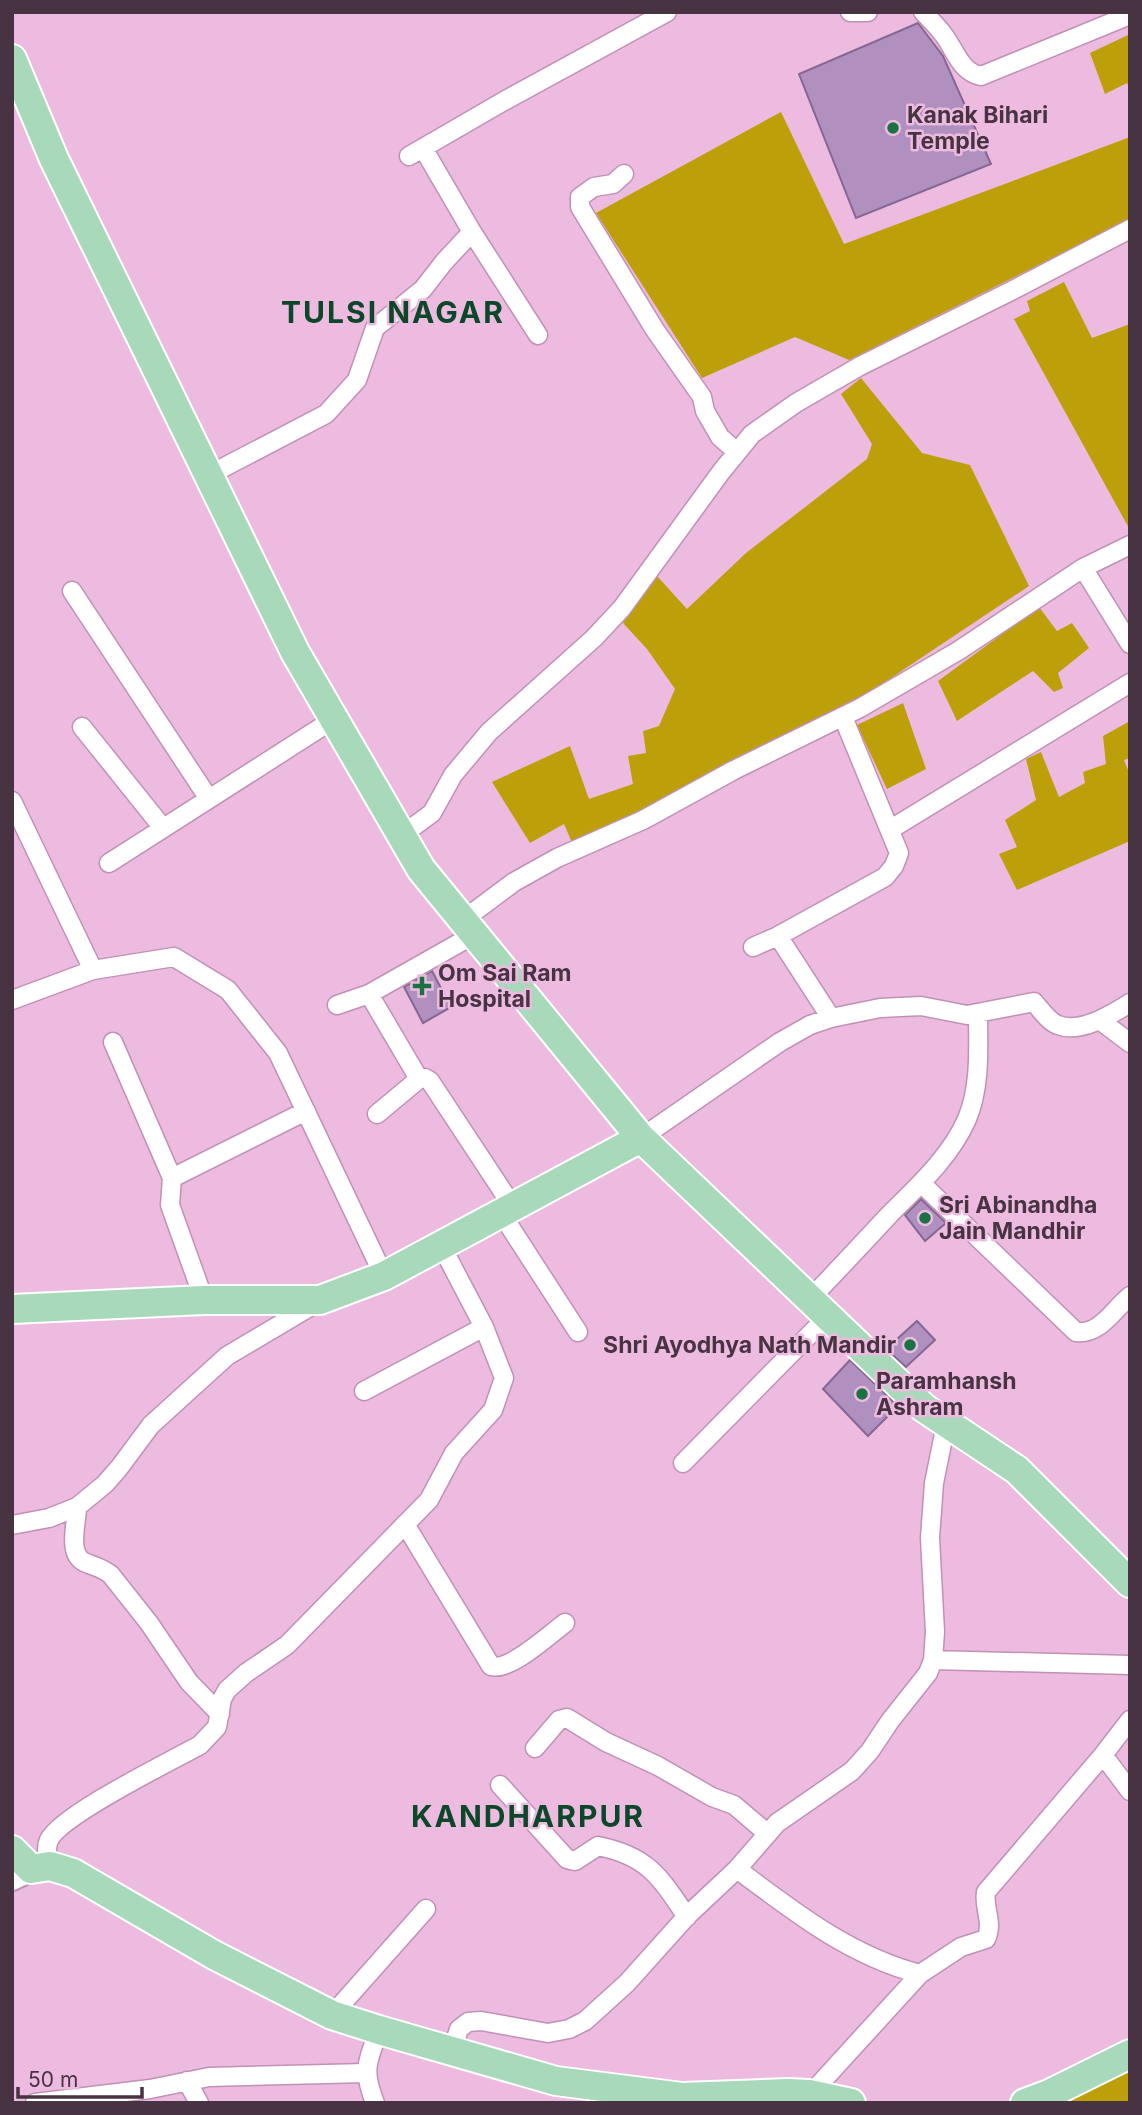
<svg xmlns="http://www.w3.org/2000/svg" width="1142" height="2115" viewBox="0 0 1142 2115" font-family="Inter,sans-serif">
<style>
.green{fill:#bd9f0a}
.building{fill:#af90be;stroke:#856793;stroke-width:2}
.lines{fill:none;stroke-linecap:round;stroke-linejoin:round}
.street-casing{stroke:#c091b5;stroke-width:21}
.secondary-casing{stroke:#c091b5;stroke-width:28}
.primary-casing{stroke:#fff;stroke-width:32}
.street{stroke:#fff;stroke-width:18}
.secondary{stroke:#fff;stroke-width:24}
.primary{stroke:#a7d9ba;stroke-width:28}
.poi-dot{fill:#1a7143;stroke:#edbbe0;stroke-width:2.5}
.labels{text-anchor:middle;stroke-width:5;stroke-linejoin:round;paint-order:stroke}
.poi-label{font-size:23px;font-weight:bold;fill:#473342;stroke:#edbbe0;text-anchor:start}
.district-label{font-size:30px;font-weight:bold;letter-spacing:2px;fill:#0b4728;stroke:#edbbe0}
</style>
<rect width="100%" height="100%" fill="#edbbe0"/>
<path class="green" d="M 1128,35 L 1130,39 L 1130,89 L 1127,83 L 1105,94 L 1090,53 Z
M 781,112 L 844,244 L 1130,137 L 1130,219 L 849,360 L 795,337 L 702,378 L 596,213 Z
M 1064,282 L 1092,338 L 1130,324 L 1130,530 L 1014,319 L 1030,311 L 1027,301 Z
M 861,378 L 922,453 L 970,465 L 1029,586 L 843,710 L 734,762 L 573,845 L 564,824 L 530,843 L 492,782 L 570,746 L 589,799 L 633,784 L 628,756 L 646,753 L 643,731 L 659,726 L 675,689 L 647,649 L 623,623 L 657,576 L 687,609 L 746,553 L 867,459 L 872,444 L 841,394 Z
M 1039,607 L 1057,631 L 1072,623 L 1089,648 L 1058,673 L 1063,688 L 1054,692 L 1033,671 L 957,721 L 938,681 Z
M 903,703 L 926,769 L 887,789 L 857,725 Z
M 1130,721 L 1130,758 L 1124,760 L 1130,775 L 1130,841 L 1017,890 L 999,854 L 1017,847 L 1005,820 L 1036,800 L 1026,759 L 1041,752 L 1059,797 L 1085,783 L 1083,772 L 1106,764 L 1103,736 Z
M 1130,2062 L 1130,2103 L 1035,2103 Z"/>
<path class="building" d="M 918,23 L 943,56 L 991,164 L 856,218 L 799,74 Z
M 432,971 L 451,1007 L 423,1023 L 404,987 Z
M 921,1199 L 946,1223 L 925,1241 L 905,1215 Z
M 917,1321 L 935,1340 L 906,1367 L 886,1349 Z
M 850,1360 L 898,1406 L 868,1436 L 823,1389 Z"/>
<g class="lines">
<g class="street-casing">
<path id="street" d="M 850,12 L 868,12
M 923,12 C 930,19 937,26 943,34 C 955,49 960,72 981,76 L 1130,15
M 409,156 L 504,101 L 667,12
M 624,174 L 613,184 L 594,187 L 580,197 L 580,207 L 655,330 L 702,397 L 705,411 L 720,437 L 737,452
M 472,232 L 538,335
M 209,475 L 326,414 L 357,380 L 375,328 L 423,289 L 444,262 L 472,232 L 423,148
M 1083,568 L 1130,644
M 72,591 L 209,799
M 82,727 L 163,828
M 12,801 L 93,970
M 891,829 L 1130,683
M 402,835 L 432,813 L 453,775 L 489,732 L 594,638 L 622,608 L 721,472 L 752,434 L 796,403 L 860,366 L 1011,291 L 1130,229
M 109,863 L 334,719
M 463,920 L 514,882 L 557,858 L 643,820 L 734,770 L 860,708 L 958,651 L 1083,568 L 1130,545
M 778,936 L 831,1018
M 753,947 L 778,936 L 885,877 L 894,866 L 899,853 L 843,717
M 369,994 L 419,1079
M 12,1000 L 93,970 L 174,957 L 228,990 L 278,1053 L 384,1276
M 337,1005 L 369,994 L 475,934
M 1101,1021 L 1130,1043
M 113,1042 L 172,1178
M 377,1114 L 419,1079 L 425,1078 L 430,1081 L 513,1207
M 641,1138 L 780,1042 L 810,1025 L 831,1018 L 880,1008 L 921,1006 L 967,1015 L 1034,1002 C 1040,1009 1049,1022 1058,1025 C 1081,1034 1112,1014 1130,1003
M 921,1183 L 1076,1332 C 1100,1335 1113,1310 1130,1296
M 501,1213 L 578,1332
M 204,1300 L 170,1205 L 172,1178 L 306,1111
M 809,1300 C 836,1272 863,1243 890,1214 C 918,1186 951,1156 967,1119 C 981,1086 978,1047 978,1013
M 364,1391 L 484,1327
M 683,1463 L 827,1317
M 77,1507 C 77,1523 67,1553 84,1562 C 93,1566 103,1568 111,1575 L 149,1623 L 189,1682 L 220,1714
M 405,1524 L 491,1666 C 509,1672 549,1635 565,1623
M 12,1525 L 49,1518 L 77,1507 L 105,1484 L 119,1468 L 151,1425 L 227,1356 L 318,1302
M 933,1660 L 1130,1665
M 535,1748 L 559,1720 L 567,1718 L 606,1742 L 658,1766 L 712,1797 L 734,1805 L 768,1834
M 1103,1755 L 1130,1791
M 500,1785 L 567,1859 L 575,1861 L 598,1846 C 648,1856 660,1877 687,1917
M 50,1866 C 48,1856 45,1849 49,1840 C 61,1815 171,1761 200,1745 L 217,1727 L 222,1699 L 227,1690 L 246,1673 L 287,1645 L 429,1500 L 454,1453 L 493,1410 L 504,1378 L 484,1327 L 441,1245
M 737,1869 C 793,1911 850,1956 920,1974
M 332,2015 L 426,1909
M 452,2051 L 459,2029 L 468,2022 L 481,2021 L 548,2033 L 569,2029 L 585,2021 L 627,1983 L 687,1916 L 737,1869 L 777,1823 L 852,1771 L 870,1751 L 890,1721 L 928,1673 L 933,1660 L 935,1632 L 930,1538 L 934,1483 L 946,1424
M 187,2081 L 199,2103
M 805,2100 L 920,1974 L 961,1947 L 986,1939 C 994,1922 983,1908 986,1892 L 1103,1755 L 1130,1720
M 35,2103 L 150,2089 L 209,2077 L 366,2073
M 375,2103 C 362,2069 367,2063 379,2030"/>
</g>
<g class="secondary-casing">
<path id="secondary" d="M 12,1878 L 31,1869"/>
</g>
<g class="primary-casing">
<path id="primary" d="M 12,59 L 54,159 L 295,652 L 421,869 L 641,1138 L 924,1408 L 1017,1470 L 1130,1583
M 12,1309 L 204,1300 L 320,1300 L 384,1276 L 641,1138
M 12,1850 L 31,1869 L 50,1866 L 73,1873 L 214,1955 L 332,2015 L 379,2030 L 556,2081 L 682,2097 L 788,2093 L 809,2094 L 851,2103
M 1025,2103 L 1049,2094 L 1130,2054"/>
</g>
<use href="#street" class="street"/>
<use href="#secondary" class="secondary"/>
<use href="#primary" class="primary"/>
</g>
<g class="poi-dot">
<circle cx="893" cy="128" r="7"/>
<path d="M418.5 975.5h7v7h7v7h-7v7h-7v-7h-7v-7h7z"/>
<circle cx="925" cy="1218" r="7"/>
<circle cx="910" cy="1345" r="7"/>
<circle cx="862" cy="1394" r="7"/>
</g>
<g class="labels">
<g class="poi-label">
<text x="907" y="123">Kanak Bihari<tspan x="907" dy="26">Temple</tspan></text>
<text x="438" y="981">Om Sai Ram<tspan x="438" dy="26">Hospital</tspan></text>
<text x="939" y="1213">Sri Abinandha<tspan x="939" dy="26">Jain Mandhir</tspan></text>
<text x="896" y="1353" text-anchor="end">Shri Ayodhya Nath Mandir</text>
<text x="876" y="1389">Paramhansh<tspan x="876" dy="26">Ashram</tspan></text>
</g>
<g class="district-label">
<text x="393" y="323">TULSI NAGAR</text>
<text x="528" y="1827">KANDHARPUR</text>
</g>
</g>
<rect width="1142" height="2115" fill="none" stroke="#473342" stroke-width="28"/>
<path d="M18 2087v10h124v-10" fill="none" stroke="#473342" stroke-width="3.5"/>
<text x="28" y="2087" font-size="21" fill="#473342" stroke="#edbbe0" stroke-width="5" paint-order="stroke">50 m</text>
</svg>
